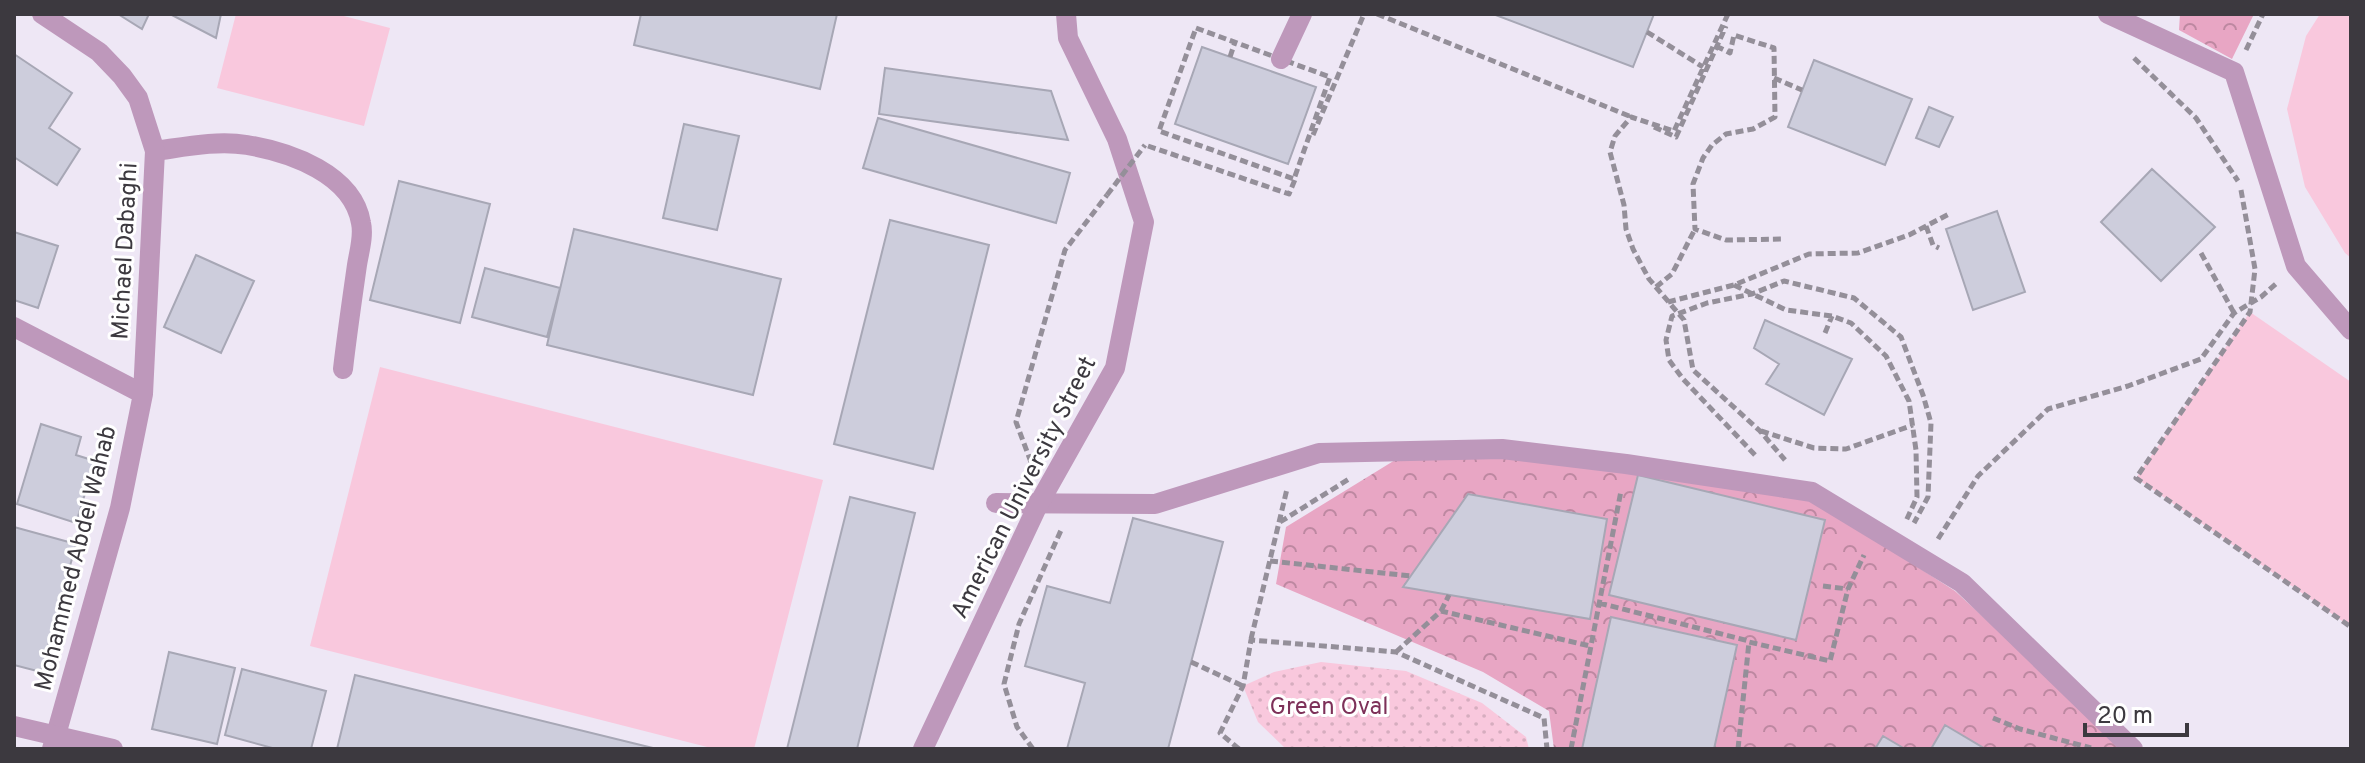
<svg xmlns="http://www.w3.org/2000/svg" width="2365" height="763" viewBox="0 0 2365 763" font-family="Overpass,sans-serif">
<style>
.grass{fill:url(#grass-dots)}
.forest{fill:url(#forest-crowns)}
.pitch{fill:#f9c8dd}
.building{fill:#cdcddc;stroke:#a7a7b5;stroke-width:2}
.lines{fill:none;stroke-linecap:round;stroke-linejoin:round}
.path{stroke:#948f99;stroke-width:5;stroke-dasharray:8 4;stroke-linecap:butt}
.service{stroke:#be98bb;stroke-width:20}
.minor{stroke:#be98bb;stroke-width:20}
.tertiary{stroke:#be98bb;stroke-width:20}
.path-bridge{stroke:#948f99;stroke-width:5;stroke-dasharray:8 4;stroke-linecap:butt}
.labels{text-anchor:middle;stroke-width:6;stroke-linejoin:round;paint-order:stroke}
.street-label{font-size:24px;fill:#3c393f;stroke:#fff}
.park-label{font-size:24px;fill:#7d3159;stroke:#fff}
</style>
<defs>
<pattern id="grass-dots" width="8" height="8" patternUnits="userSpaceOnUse" patternTransform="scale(2)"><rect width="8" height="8" fill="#f9c8dd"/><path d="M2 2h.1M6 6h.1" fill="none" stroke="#d6adbf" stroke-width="1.8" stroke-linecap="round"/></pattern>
<pattern id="forest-crowns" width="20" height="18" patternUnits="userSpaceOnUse" patternTransform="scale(2)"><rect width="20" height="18" fill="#e8a6c4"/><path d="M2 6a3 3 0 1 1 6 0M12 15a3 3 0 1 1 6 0" fill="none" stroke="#bd88a1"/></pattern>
</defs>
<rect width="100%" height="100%" fill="#eee7f5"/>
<path class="grass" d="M 1321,662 L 1406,671 L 1482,703 L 1526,737 L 1529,749 L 1286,749 L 1258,722 L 1243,686 L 1274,672 Z"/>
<path class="forest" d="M 2180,14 L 2254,14 L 2232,59 L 2179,30 Z
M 1503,456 L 1810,498 L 1955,591 L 2127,749 L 1554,749 L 1549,711 L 1483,672 L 1276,584 L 1286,527 L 1400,457 Z"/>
<path class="pitch" d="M 236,14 L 336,14 L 390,28 L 364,126 L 217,88 Z
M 2320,14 L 2351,14 L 2351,258 L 2345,253 L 2305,187 L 2287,109 L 2306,36 Z
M 2250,312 L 2351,382 L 2351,627 L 2136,478 Z
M 380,367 L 823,480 L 754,749 L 715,749 L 310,646 Z"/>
<path class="building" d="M 118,14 L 149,14 L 142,29 Z
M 170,14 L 221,14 L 216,38 Z
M 641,14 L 837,14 L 820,89 L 634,45 Z
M 1493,14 L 1654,14 L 1633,67 Z
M 1202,47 L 1316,87 L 1288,164 L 1175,124 Z
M 14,54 L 72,93 L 49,128 L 80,149 L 57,185 L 14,157 Z
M 1814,60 L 1912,99 L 1885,165 L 1788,127 Z
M 885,68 L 1051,91 L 1068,140 L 879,114 Z
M 1929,107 L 1953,117 L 1939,147 L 1916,138 Z
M 878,118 L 1070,173 L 1056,223 L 863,168 Z
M 684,124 L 739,136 L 717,230 L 663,218 Z
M 2152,169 L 2215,227 L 2161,281 L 2101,222 Z
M 399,181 L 490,204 L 460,323 L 370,300 Z
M 1997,211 L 2025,292 L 1973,310 L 1946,229 Z
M 890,220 L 989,245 L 933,469 L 834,444 Z
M 574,229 L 781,279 L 753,395 L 547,345 Z
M 14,232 L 58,246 L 38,308 L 14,300 Z
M 196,255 L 254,281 L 221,353 L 164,327 Z
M 485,268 L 560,288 L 547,337 L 472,317 Z
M 1765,320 L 1852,359 L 1824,415 L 1766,384 L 1779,364 L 1754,348 Z
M 41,424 L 81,437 L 76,455 L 95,461 L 76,523 L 17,504 Z
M 1638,475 L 1825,520 L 1796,640 L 1609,595 Z
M 1468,494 L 1607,519 L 1590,619 L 1403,587 Z
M 850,497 L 915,513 L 857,749 L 787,749 Z
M 1133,518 L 1223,542 L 1168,749 L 1067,749 L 1085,683 L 1025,666 L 1047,586 L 1110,603 Z
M 14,527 L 76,544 L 41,672 L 14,665 Z
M 1611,617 L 1737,645 L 1714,749 L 1582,749 Z
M 169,652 L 235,668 L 217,744 L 152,729 Z
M 242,669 L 326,691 L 311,749 L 276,749 L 225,735 Z
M 355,675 L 657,749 L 337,749 Z
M 1945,725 L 1984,748 L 1986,749 L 1931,749 Z
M 1883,736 L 1905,749 L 1875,749 Z"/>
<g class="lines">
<path class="path" d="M 1377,14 L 1634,118
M 1728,14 L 1674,131 L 1631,117 L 1615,136 L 1610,152 L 1624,205 L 1626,229 L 1633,249 L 1649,279 L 1684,320 L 1693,370 L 1760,431 L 1785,460
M 1196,28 L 1330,77 L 1294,179 L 1159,131 Z
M 1647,32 L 1703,67
M 1716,46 L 1730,53 L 1734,35 L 1774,48 L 1775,117 L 1753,129 L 1726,134 L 1712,145 L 1703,158 L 1693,184 L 1695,229 L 1726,240 L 1784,239
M 2246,50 L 2263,14
M 1230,57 L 1235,42
M 2134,58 L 2196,118 L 2238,181
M 1774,78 L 1802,90
M 1654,127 L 1676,137 L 1726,26
M 1313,135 L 1364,14
M 1148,146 L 1289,194 L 1296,177
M 2241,190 L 2255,269 L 2250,312 L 2136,478 L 2351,627
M 1926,226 L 1933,245 L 1939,248
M 2201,253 L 2234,313
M 1734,285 L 1786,310 L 1832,316 L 1851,323 L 1886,356 L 1909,401 L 1916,450 L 1917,497 L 1906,521
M 1656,287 L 1672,274 L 1695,229
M 1668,302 L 1734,285 L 1809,254 L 1858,253 L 1909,235 L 1949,214
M 1825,333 L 1832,316
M 1761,431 L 1814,448 L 1846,449 L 1913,425
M 1755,455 L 1683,379 L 1669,360 L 1666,340 L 1672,316 L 1707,303 L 1752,294 L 1784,281 L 1854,298 L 1901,337 L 1923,395 L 1931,423 L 1928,497 L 1914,523
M 1031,462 L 1016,422 L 1065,250 L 1107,195
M 1280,522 L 1349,479
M 1938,539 L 1978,476 L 2048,409 L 2128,386 L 2201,359 L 2234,313 L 2261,297 L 2277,283
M 1270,561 L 1411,576
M 1823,586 L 1848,589
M 1599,603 L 1749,641
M 1441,611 L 1449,595
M 1251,639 L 1287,489
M 1396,652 L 1441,611 L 1590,646
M 1191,662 L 1243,686
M 1993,718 L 2020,729 L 2091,748
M 1033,749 L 1017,727 L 1004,684 L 1019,624 L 1062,528
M 1239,749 L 1220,733 L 1243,686 L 1251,640 L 1396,652 L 1544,718 L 1547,749
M 1571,749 L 1621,491
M 1738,749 L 1749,642 L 1830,661 L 1848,589 L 1864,555"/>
<path class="service" d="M 2108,14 L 2234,72 L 2296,266 L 2351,330
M 1281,59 L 1302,14
M 155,151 C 184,147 217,140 247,145 C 290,152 353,174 361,223 C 364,236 359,252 357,265 C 352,300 347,334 343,369
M 996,503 L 1155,504 L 1319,453 L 1502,449 L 1626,464 L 1812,492 L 1962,583 L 2133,749"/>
<path class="minor" d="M 42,14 L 99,52 L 122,76 L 138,98 L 155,151 L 143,394 L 120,508 L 52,749
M 14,327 L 143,394
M 923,749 L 1038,505 L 1115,368 L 1144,222 L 1117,139 L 1068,38 L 1066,14"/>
<path class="tertiary" d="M 14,726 L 113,749"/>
<path class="path-bridge" d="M 1107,195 L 1145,145"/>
</g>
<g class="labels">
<g class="street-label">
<text transform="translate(124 251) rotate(-87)" y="8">Michael Dabaghi</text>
<text transform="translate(1023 487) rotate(-63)" y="8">American University Street</text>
<text transform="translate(75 558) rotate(-76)" y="8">Mohammed Abdel Wahab</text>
</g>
<g class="park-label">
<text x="1329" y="714">Green Oval</text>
</g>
</g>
<rect width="2365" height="763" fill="none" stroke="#3c393f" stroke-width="32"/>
<path d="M2085 723v12h102v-12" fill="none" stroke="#3c393f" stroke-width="4"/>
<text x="2097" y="723" font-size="24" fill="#3c393f" stroke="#ffffff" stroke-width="6" paint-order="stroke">20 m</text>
</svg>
